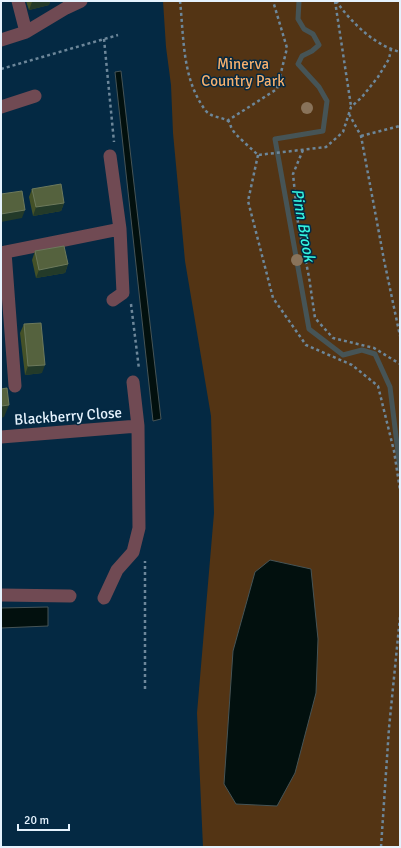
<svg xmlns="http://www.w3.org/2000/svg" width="401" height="848" viewBox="0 0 401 848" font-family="Signika,sans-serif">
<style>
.green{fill:#533414}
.water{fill:#02100e;stroke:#465456}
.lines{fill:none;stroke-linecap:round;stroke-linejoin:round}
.stream{stroke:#465456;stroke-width:5}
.path{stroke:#6d879a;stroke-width:2.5;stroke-dasharray:3 3;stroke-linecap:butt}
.street{stroke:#704a53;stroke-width:13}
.tree{fill:#89735a}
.wall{fill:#445127}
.shaded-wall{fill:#233a29}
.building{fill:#55623e;stroke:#6c795c}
.labels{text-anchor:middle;stroke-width:3;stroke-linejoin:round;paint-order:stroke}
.park-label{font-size:15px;fill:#f6b06d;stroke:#042943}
.street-label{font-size:15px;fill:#e5f2fd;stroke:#042943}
.water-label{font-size:16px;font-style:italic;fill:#34f4e0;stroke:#042943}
</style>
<rect width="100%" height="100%" fill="#042943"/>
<path class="green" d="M 163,1 L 400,1 L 400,847 L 203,847 L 197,713 L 214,513 L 211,416 L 185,261 L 173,133 L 171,85 L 166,47 Z"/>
<path class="water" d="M 121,71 L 161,419 L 153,421 L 115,72 Z
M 270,560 L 311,569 L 318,639 L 316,693 L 295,773 L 277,806 L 236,804 L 224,784 L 233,651 L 255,572 Z
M 48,607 L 48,626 L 1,628 L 1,608 Z"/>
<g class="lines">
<path class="stream" d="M 299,1 L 298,19 L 304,29 L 313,34 L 319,45 L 312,51 L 302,56 L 298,64 L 319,87 L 327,101 L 323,131 L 275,139 L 309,329 L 343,355 L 362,350 L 375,354 L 390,387 L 400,469"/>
<path class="path" d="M 180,1 C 184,38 182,80 206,111 C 212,118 220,116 228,121 C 231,123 230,126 232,129 C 235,135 252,149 258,155 L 326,147 L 343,132 L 351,107 L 362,97 L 378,77 L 389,59 L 391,49
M 335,1 L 351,106
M 336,1 C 352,23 374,45 400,52
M 104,39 L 114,142
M 1,69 L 118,35
M 349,114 L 361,136 L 384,260 L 400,336
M 227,121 L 277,89 L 287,48 L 273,1
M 361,136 L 400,126
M 303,150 L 293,174 L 298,223 L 309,277 L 315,318 L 333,338 L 374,348 L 400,364
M 258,155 L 248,201 L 273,298 L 306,345 L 352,365 L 378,386 L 394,451 L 400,490
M 131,304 L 139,369
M 145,689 L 145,561
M 381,847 L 389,728 L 400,617"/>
<path class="street" d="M 18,1 L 26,32
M 1,40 L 26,32 L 66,8 L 81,1
M 1,107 L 35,96
M 110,156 L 120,229 L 123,293 L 113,300
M 5,252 L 15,386
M 1,253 L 120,229
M 1,437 L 138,426
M 1,595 L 70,596
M 104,598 L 117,570 L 133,552 L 139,528 L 138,426 L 133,382"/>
</g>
<g class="tree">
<circle cx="307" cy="108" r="6"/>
<circle cx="297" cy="260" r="6"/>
</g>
<path class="wall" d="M 26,1 L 50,1 L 49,5 L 29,10 Z
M 32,189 L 64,203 L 61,211 L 33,216 L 29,197 Z
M 35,251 L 68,264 L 65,273 L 36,278 L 32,260 Z
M 24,324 L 42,373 L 25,375 L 20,333 Z"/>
<path class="shaded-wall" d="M 35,1 L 50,1 L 49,5 L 29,10 L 32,2 Z
M 64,203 L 61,211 L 33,216 L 36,207 Z
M 25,210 L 22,218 L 1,222 L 1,214 Z
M 68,264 L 65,273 L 36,278 L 39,270 Z
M 45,365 L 42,373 L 25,375 L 28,366 Z
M 9,405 L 4,417 L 1,418 L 1,406 Z"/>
<path class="building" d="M 61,184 L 64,203 L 36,207 L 32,189 Z
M 22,191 L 25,210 L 1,214 L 1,194 Z
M 64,246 L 68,264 L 39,270 L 35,251 Z
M 41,323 L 45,365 L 28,366 L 24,324 Z
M 7,388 L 9,405 L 1,406 L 1,389 Z"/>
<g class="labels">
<g class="park-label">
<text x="243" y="69">Minerva<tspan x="243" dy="17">Country Park</tspan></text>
</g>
<g class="street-label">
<text transform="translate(68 416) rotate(-4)" y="5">Blackberry Close</text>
</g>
<g class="water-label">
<text transform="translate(304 225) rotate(80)" y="6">Pinn Brook</text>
</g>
</g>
<rect width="401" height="848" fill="none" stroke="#e5f2fd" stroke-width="4"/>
<path d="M18 824v6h51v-6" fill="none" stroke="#e5f2fd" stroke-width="2"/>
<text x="24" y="824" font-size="12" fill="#e5f2fd" stroke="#042943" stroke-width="3" paint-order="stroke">20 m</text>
</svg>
